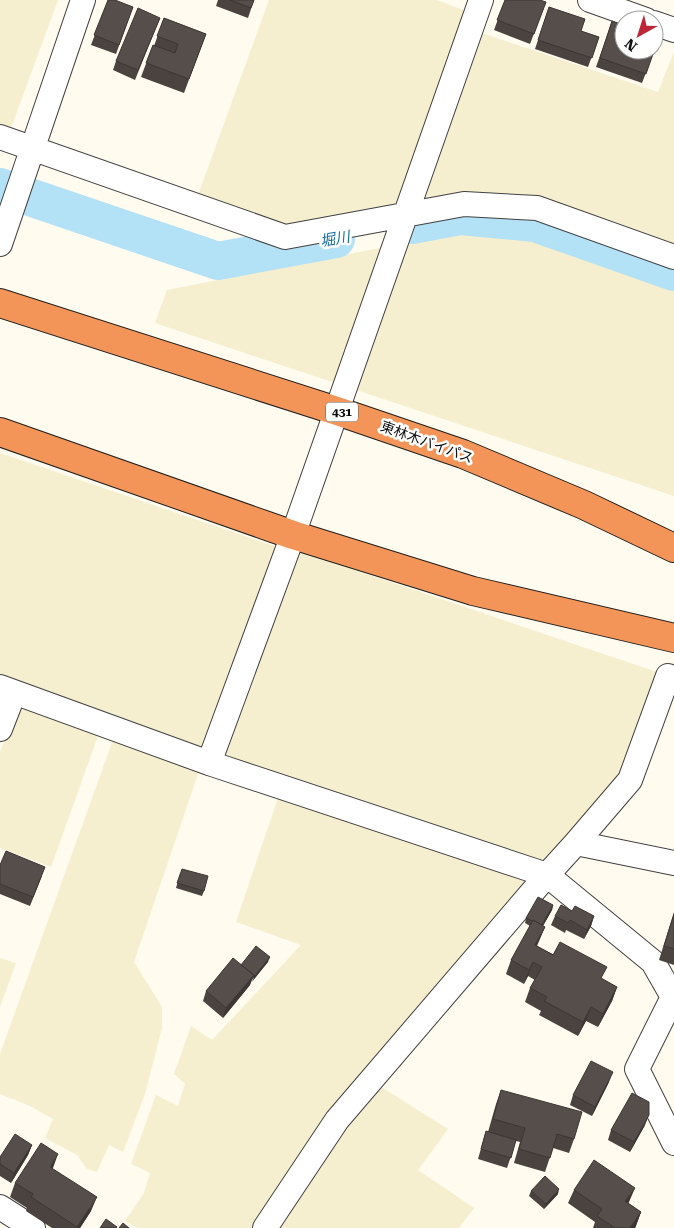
<svg xmlns="http://www.w3.org/2000/svg" width="674" height="1228" viewBox="0 0 674 1228" font-family="'Roboto Serif','Noto Sans JP',serif">
<style>
.farmland{fill:#f5efcf}
.lines{fill:none;stroke-linecap:round;stroke-linejoin:round}
.river{stroke:#b3e1f6;stroke-width:38}
.minor-casing{stroke:#414141;stroke-width:26}
.highway-casing{stroke:#1f1f1f;stroke-width:30}
.minor{stroke:#fff;stroke-width:24}
.highway{stroke:#f39558;stroke-width:28}
.wall{fill:#4a4340}
.shaded-wall{fill:#3c3734}
.building{fill:#564e4a;stroke:#3c3734}
.labels{text-anchor:middle;stroke-width:5;stroke-linejoin:round;paint-order:stroke}
.shield{fill:#fff;stroke:#565656;stroke-width:1}
.shield-label{font-size:12px;font-weight:bold;fill:#0e0e0e}
.street-label{font-size:14px;fill:#0e0e0e;stroke:#fff}
.water-label{font-size:15px;font-style:italic;fill:#176c9f;stroke:#fff}
</style>
<rect width="100%" height="100%" fill="#fffbee"/>
<path class="farmland" d="M 0,0 L 58,0 L 11,128 L 0,125 Z
M 269,0 L 437,0 L 471,13 L 467,28 L 658,92 L 674,52 L 674,244 L 610,220 L 550,202 L 481,193 L 285,227 L 198,195 Z
M 471,230 L 554,245 L 674,286 L 674,496 L 155,323 L 167,290 Z
M 0,453 L 277,547 L 203,752 L 0,677 Z
M 296,550 L 657,672 L 622,778 L 546,865 L 221,757 Z
M 18,704 L 99,733 L 51,867 L 0,848 L 0,752 Z
M 114,737 L 200,768 L 134,962 L 162,1007 L 162,1028 L 145,1094 L 123,1152 L 109,1145 L 97,1172 L 87,1169 L 77,1155 L 45,1138 L 53,1119 L 30,1106 L 0,1094 L 0,1054 Z
M 278,798 L 525,881 L 525,887 L 254,1228 L 137,1228 L 125,1221 L 144,1193 L 150,1173 L 131,1164 L 156,1095 L 178,1106 L 185,1084 L 174,1074 L 191,1026 L 212,1040 L 301,945 L 236,922 Z
M 0,958 L 16,963 L 0,1007 Z
M 378,1085 L 448,1129 L 418,1170 L 474,1208 L 459,1228 L 277,1228 L 344,1127 Z"/>
<g class="lines">
<path class="river" d="M 0,187 L 218,261 L 336,239
M 412,225 L 460,216 L 535,223 L 674,272"/>
<g class="minor-casing">
<path id="minor" d="M 590,0 L 646,20
M 654,23 L 674,30
M 0,137 L 285,237 L 464,204 L 537,208 L 674,257
M 0,244 L 83,0
M 0,687 L 209,763 L 547,875 L 576,843 L 674,863
M 0,729 L 14,693
M 209,763 L 293,535 L 481,0
M 576,843 L 630,780 L 668,676
M 0,1207 L 33,1228
M 265,1228 L 337,1120 L 547,875 L 653,962 L 673,997 L 637,1069 L 674,1143"/>
</g>
<g class="highway-casing">
<path id="highway" d="M 0,303 L 337,411 L 463,454 L 584,505 L 674,548
M 0,432 L 293,535 L 473,591 L 674,638"/>
</g>
<use href="#minor" class="minor"/>
<use href="#highway" class="highway"/>
</g>
<path class="wall" d="M 108,0 L 133,7 L 116,54 L 91,45 Z
M 218,0 L 254,0 L 248,18 L 216,6 Z
M 505,0 L 546,2 L 530,44 L 494,30 Z
M 549,7 L 581,31 L 599,37 L 588,67 L 535,49 Z
M 160,18 L 135,80 L 113,70 L 116,61 Z
M 164,18 L 206,34 L 184,93 L 141,77 L 153,45 L 154,46 Z
M 612,21 L 624,50 L 653,54 L 642,83 L 596,67 Z
M 0,865 L 42,876 L 30,906 L 0,894 Z
M 180,874 L 204,891 L 202,896 L 176,888 Z
M 553,905 L 552,910 L 543,926 L 545,927 L 537,946 L 617,987 L 612,1001 L 598,1027 L 586,1021 L 578,1036 L 539,1015 L 541,1011 L 525,1002 L 530,988 L 535,980 L 528,976 L 524,984 L 506,974 L 511,960 L 530,926 L 525,923 L 526,918 Z
M 572,911 L 594,916 L 591,926 L 584,939 L 566,930 L 565,933 L 551,925 L 555,916 Z
M 674,912 L 674,965 L 659,960 Z
M 268,962 L 251,981 L 250,985 L 223,1018 L 203,1001 L 206,991 L 241,965 Z
M 609,1082 L 592,1116 L 570,1105 L 573,1095 Z
M 501,1090 L 574,1139 L 569,1153 L 553,1148 L 545,1172 L 514,1163 L 520,1142 L 516,1141 L 507,1168 L 478,1159 L 486,1131 L 488,1132 L 496,1104 Z
M 645,1125 L 630,1152 L 608,1140 L 611,1130 Z
M 32,1145 L 28,1155 L 11,1183 L 0,1176 L 0,1157 Z
M 53,1169 L 91,1211 L 80,1228 L 52,1228 L 26,1211 L 27,1208 L 10,1197 L 15,1183 Z
M 574,1190 L 629,1202 L 628,1203 L 641,1212 L 636,1226 L 635,1228 L 593,1228 L 595,1222 L 568,1203 Z
M 531,1191 L 558,1194 L 544,1209 L 529,1196 Z"/>
<path class="shaded-wall" d="M 553,905 L 552,910 L 540,931 Z
M 594,916 L 591,926 L 584,939 L 587,930 Z
M 545,927 L 539,940 L 530,959 L 535,945 Z
M 270,957 L 268,962 L 252,982 L 254,977 Z
M 533,962 L 528,976 L 524,984 L 529,970 Z
M 254,975 L 250,985 L 223,1018 L 226,1008 Z
M 617,987 L 612,1001 L 598,1027 L 603,1014 Z
M 591,1007 L 586,1021 L 578,1036 L 583,1022 Z
M 613,1072 L 609,1082 L 592,1116 L 595,1107 Z
M 649,1115 L 645,1125 L 630,1152 L 634,1142 Z
M 32,1145 L 28,1155 L 11,1183 L 14,1173 Z
M 58,1154 L 53,1168 L 45,1181 L 50,1167 Z
M 635,1188 L 629,1202 L 620,1215 L 625,1201 Z
M 559,1189 L 558,1194 L 544,1209 L 546,1204 Z
M 97,1197 L 91,1211 L 80,1228 L 77,1228 Z
M 641,1212 L 635,1228 L 630,1228 Z"/>
<path class="building" d="M 108,0 L 115,0 L 133,7 L 119,45 L 94,35 Z
M 230,0 L 254,0 L 251,8 Z
M 505,0 L 540,0 L 546,2 L 534,34 L 497,20 Z
M 549,7 L 585,19 L 581,31 L 599,37 L 592,58 L 538,40 Z
M 138,8 L 160,18 L 138,70 L 116,61 Z
M 164,18 L 206,34 L 189,79 L 146,63 L 153,45 L 175,53 L 178,44 L 157,36 Z
M 612,21 L 624,26 L 624,50 L 642,50 L 653,54 L 646,74 L 600,58 Z
M 6,851 L 45,867 L 33,897 L 0,884 L 0,865 Z
M 182,869 L 208,876 L 204,891 L 177,883 Z
M 538,897 L 553,905 L 542,925 L 533,920 L 532,921 L 526,918 Z
M 561,905 L 572,911 L 575,906 L 594,916 L 587,930 L 570,920 L 568,923 L 555,916 Z
M 674,914 L 674,949 L 664,946 Z
M 533,920 L 545,927 L 535,945 L 553,955 L 560,942 L 607,967 L 601,978 L 617,987 L 603,1014 L 591,1007 L 583,1022 L 544,1001 L 547,997 L 530,988 L 542,967 L 533,962 L 529,970 L 511,960 Z
M 256,946 L 270,957 L 254,977 L 254,975 L 241,965 Z
M 233,958 L 254,975 L 226,1008 L 206,991 Z
M 591,1061 L 613,1072 L 595,1107 L 573,1095 Z
M 501,1090 L 582,1112 L 574,1139 L 557,1134 L 550,1158 L 519,1149 L 525,1128 L 493,1119 Z
M 632,1093 L 649,1102 L 649,1115 L 634,1142 L 611,1130 Z
M 486,1131 L 516,1140 L 511,1158 L 481,1149 Z
M 15,1134 L 32,1145 L 14,1173 L 0,1164 L 0,1157 Z
M 41,1143 L 58,1154 L 50,1167 L 97,1197 L 77,1227 L 31,1197 L 33,1194 L 15,1183 Z
M 594,1160 L 635,1188 L 625,1201 L 641,1212 L 630,1228 L 615,1228 L 597,1216 L 602,1209 L 574,1190 Z
M 545,1176 L 559,1189 L 546,1204 L 531,1191 Z
M 106,1219 L 117,1227 L 116,1228 L 100,1228 Z
M 123,1223 L 129,1228 L 119,1228 Z"/>
<g class="labels">
<rect class="shield" x="326" y="402.5" width="32" height="19" rx="4"/>
<g class="shield-label">
<text x="342" y="416">431</text>
</g>
<g class="street-label">
<text transform="translate(427 442) rotate(20)" y="5">東林木バイパス</text>
</g>
<g class="water-label">
<text transform="translate(335 239) rotate(-10)" y="5">堀川</text>
</g>
</g>
<g transform="translate(639 35) rotate(219)"><circle r="24" fill="#ffffff" stroke="#9f9f9f"/>
<path d="M0-4L9 19L0 12L-9 19Z" fill="#bd2636"/>
<text y="-8" font-size="14" font-weight="bold" text-anchor="middle" fill="#0e0e0e">N</text>
</g>
</svg>
